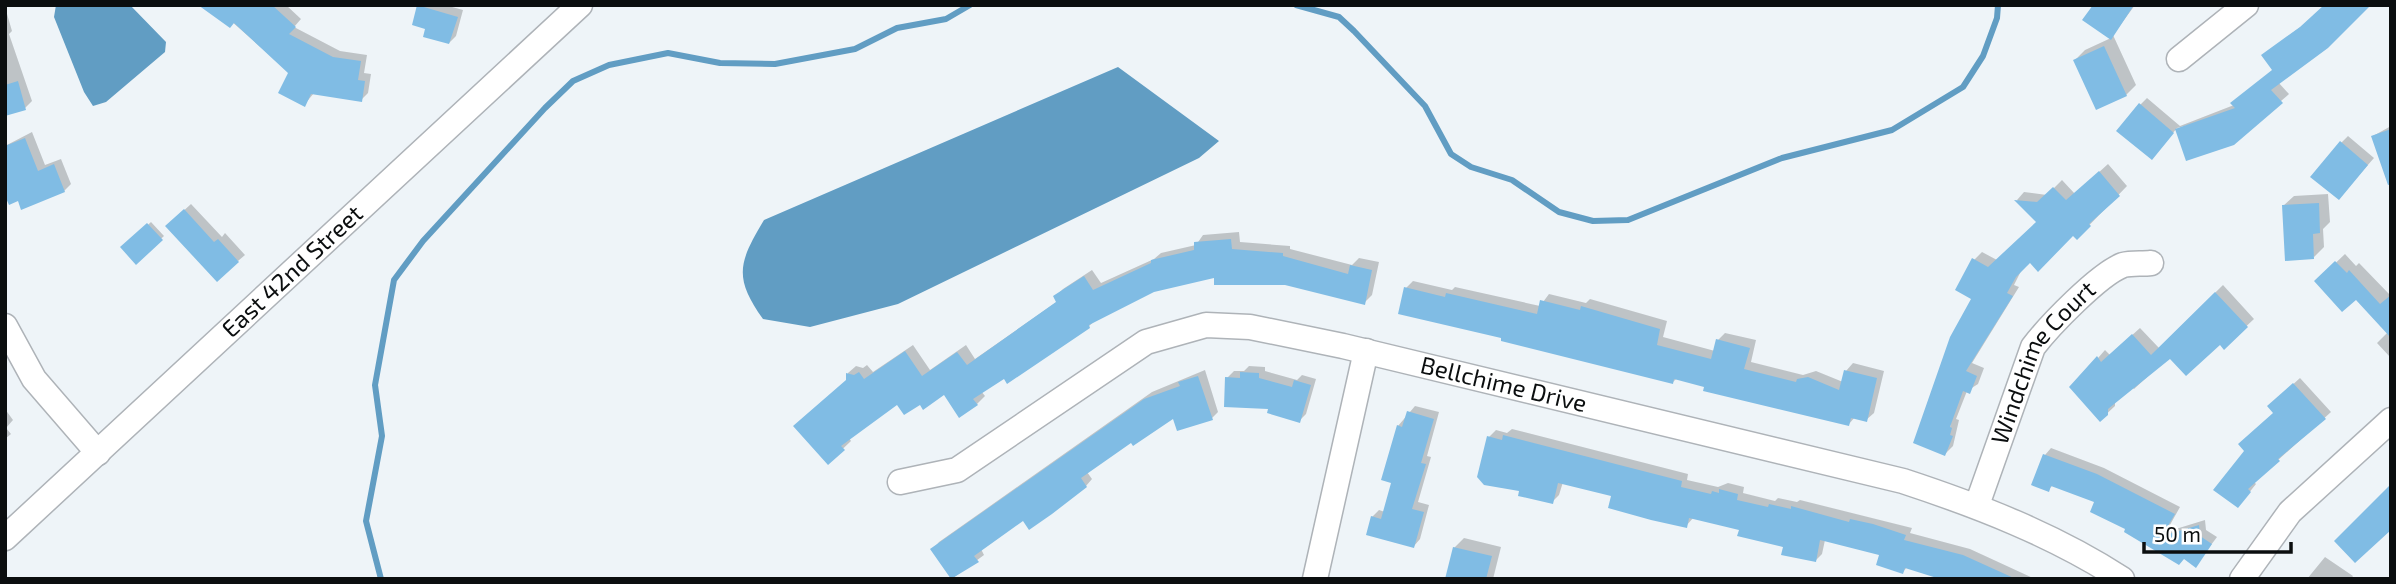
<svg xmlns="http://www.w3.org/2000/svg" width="2396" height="584" viewBox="0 0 2396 584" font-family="'Exo 2',sans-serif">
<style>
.water{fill:#619dc3}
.shadow{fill:#0003}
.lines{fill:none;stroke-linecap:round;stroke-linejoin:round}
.stream{stroke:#619dc3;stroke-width:6}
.building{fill:#80bce4}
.minor-casing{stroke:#aeb3b8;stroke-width:27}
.minor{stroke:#fff;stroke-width:24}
.labels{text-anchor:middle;stroke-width:6;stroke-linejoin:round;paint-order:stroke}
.street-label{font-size:24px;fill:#0b0e0f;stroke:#fff}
</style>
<rect width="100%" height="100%" fill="#eef4f8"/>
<path class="water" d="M 56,5 L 130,5 L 166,42 L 165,52 L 106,102 L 93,106 L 84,92 L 54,17 Z
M 1118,67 L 1219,141 L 1199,158 L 898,304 L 810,327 L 763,319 C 733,277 739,262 764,220 Z"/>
<path class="shadow" d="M 213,5 L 286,5 L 301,19 L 294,27 L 340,51 L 367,55 L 364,73 L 371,74 L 368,93 L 361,100 L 314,93 L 304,105 L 290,73 Z
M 445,5 L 463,10 L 456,36 L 449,43 L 428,27 L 418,6 Z
M 2090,5 L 2135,5 L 2113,35 L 2136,85 L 2126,95 L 2075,60 L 2085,50 L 2111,38 Z
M 5,7 L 12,31 L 9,34 L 32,101 L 25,108 L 5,114 Z
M 2310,20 L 2278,82 L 2289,94 L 2281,101 L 2177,128 L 2158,151 L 2140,105 L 2147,98 L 2180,126 L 2234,105 L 2274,69 L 2263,55 Z
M 2391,126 L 2391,163 L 2373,136 Z
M 32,132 L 45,165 L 61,159 L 71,184 L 64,191 L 19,199 L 5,190 L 5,146 Z
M 2348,136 L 2374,158 L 2345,191 L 2341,143 Z
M 2108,164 L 2127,186 L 2077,238 L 2073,234 L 2023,267 L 2014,285 L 2019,287 L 1972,363 L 1984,368 L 1978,384 L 1967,391 L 1956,419 L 1959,420 L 1953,446 L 1945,454 L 1974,299 L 1974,260 L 1982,252 L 1997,260 L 2038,222 L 2017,200 L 2024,192 L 2047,195 L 2062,180 L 2075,194 Z
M 2328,194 L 2330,222 L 2323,229 L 2324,247 L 2314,257 L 2283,206 L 2294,196 Z
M 191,204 L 222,237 L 225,233 L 245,255 L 238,261 L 167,226 Z
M 151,222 L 164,236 L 136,262 L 123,248 Z
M 1239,232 L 1240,242 L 1290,246 L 1290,249 L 1352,265 L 1359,258 L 1379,262 L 1372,295 L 1364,303 L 1285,283 L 1215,275 L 1153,290 L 1098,318 L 1089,326 L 1004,376 L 981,391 L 985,396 L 977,404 L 944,393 L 920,402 L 898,402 L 849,438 L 851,441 L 828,463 L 848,373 L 856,366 L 863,368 L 867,365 L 873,372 L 913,345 L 930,370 L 966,345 L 975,359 L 1058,301 L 1055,297 L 1063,289 L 1092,270 L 1101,283 L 1154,259 L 1161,253 L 1196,245 L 1203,235 Z
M 2345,254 L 2356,266 L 2359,263 L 2391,296 L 2390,357 L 2377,343 L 2388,332 L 2356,298 L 2325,273 Z
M 1413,281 L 1452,290 L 1455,287 L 1540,306 L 1549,294 L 1586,303 L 1590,299 L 1667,321 L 1663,337 L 1715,351 L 1718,340 L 1725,333 L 1756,340 L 1751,362 L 1803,375 L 1816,371 L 1843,382 L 1846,371 L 1853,363 L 1884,371 L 1874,413 L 1866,420 L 1855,417 L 1849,424 L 1677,378 L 1672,383 L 1503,336 L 1406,288 Z
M 2223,285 L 2254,319 L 2224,347 L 2220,343 L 2170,356 L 2134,389 L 2131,386 L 2115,400 L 2115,406 L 2100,420 L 2098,358 L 2105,350 L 2110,355 L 2140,328 L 2159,348 Z
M 1249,366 L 1265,367 L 1265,371 L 1297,380 L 1302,375 L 1316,379 L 1306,414 L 1299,421 L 1271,408 L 1227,378 L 1234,371 L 1244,371 Z
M 1205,370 L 1218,412 L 1212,418 L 1174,416 L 1131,440 L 1087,472 L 1092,479 L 1086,486 L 1024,519 L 981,549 L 984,555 L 953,578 L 933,549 L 939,542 L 1152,392 Z
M 2300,378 L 2331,412 L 2254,482 L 2256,484 L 2244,499 L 2275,413 L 2276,400 Z
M 1415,406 L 1439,412 L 1427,456 L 1431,457 L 1418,502 L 1429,505 L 1420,539 L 1414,546 L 1372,517 L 1379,510 L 1385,512 L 1393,481 L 1398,426 Z
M 5,409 L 13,420 L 6,428 L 11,434 L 5,439 Z
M 1512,429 L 1688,474 L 1687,480 L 1718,487 L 1728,483 L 1744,487 L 1743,493 L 1775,501 L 1778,498 L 1797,502 L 1800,500 L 1912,528 L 1910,533 L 1970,549 L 2035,579 L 1946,579 L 1907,567 L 1903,572 L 1881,554 L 1825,540 L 1822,554 L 1815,561 L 1741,528 L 1694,517 L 1686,526 L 1613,495 L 1563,482 L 1559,495 L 1552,502 L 1522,489 L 1489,437 L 1496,430 L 1507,433 Z
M 2051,448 L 2104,468 L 2180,507 L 2166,532 L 2205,520 L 2206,530 L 2217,537 L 2196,565 L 2128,528 L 2097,502 L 2053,485 L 2048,490 L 2033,484 L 2045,455 Z
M 1464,538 L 1501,547 L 1493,579 L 1446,579 L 1454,548 Z
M 2325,557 L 2353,576 L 2351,579 L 2307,579 Z"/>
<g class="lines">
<path class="stream" d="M 1296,5 L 1339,17 L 1354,31 L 1425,106 L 1451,154 L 1471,167 L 1512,180 L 1559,212 L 1593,221 L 1628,220 L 1782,158 L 1892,130 L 1963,87 L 1983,56 L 1997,18 L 1998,5
M 381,579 L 366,521 L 382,436 L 375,385 L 394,280 L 423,241 L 545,108 L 573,81 L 609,65 L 668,53 L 720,63 L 775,64 L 855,49 L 897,28 L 946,19 L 970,5"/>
</g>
<path class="building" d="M 198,5 L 272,5 L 296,27 L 289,34 L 333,57 L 361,61 L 358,80 L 365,81 L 362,102 L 311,94 L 305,107 L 278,93 L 288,73 L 234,23 L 230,28 Z
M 417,5 L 458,17 L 449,44 L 423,37 L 425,29 L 412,25 Z
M 2093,5 L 2134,5 L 2111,40 L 2082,20 Z
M 2324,5 L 2371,5 L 2328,48 L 2271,90 L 2283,103 L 2234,145 L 2186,161 L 2175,129 L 2235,108 L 2230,103 L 2272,70 L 2261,55 L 2300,27 Z
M 2104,46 L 2127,96 L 2096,110 L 2073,60 Z
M 18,81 L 26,110 L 5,116 L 5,85 Z
M 2139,103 L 2174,133 L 2152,160 L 2116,131 Z
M 2391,129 L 2391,184 L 2388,185 L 2371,136 Z
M 25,138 L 38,171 L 54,164 L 65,192 L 21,210 L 18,201 L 9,205 L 5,196 L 5,146 Z
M 2340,141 L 2368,165 L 2339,200 L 2310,177 Z
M 2099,171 L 2120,196 L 2089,224 L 2091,226 L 2077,240 L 2073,236 L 2038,272 L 2030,263 L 2016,277 L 2007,293 L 2013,296 L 1966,371 L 1977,376 L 1970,394 L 1963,391 L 1950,427 L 1952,428 L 1950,435 L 1953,436 L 1945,456 L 1913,443 L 1950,337 L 1971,299 L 1955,290 L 1972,258 L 1988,267 L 2036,222 L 2014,200 L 2037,202 L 2053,187 L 2066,200 Z
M 2319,203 L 2320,233 L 2313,234 L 2314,259 L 2285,261 L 2282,205 Z
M 184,209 L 214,242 L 218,239 L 239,262 L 217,282 L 165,226 Z
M 147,223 L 163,240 L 136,265 L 120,247 Z
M 1231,239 L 1232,249 L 1283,253 L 1283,256 L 1348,274 L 1350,265 L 1372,270 L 1365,305 L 1285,285 L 1214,285 L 1214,278 L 1154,292 L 1089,325 L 1090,328 L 1007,384 L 1004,379 L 973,399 L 978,405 L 959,418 L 944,395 L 923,410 L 920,405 L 904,415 L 897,405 L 841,446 L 845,450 L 828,465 L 793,426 L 846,380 L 846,373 L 854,375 L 859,372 L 864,379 L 905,351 L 922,376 L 957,352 L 967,365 L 1056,302 L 1053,296 L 1084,276 L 1093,290 L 1151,263 L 1151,260 L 1194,250 L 1194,242 Z
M 2335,261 L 2347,273 L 2349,270 L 2380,304 L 2391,295 L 2391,338 L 2356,300 L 2342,312 L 2314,281 Z
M 1404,287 L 1445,297 L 1446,293 L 1537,314 L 1540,300 L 1580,310 L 1581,306 L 1660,329 L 1657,345 L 1711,359 L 1716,339 L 1750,348 L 1744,369 L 1796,382 L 1797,379 L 1808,377 L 1839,390 L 1844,370 L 1877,378 L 1867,422 L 1851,418 L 1849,426 L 1703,391 L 1704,387 L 1674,379 L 1673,384 L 1501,341 L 1501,338 L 1398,314 Z
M 2215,292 L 2248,327 L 2224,350 L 2220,345 L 2186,376 L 2170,359 L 2108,409 L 2108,415 L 2100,422 L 2069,387 L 2097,356 L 2101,362 L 2132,334 L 2151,355 Z
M 1240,372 L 1259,373 L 1259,378 L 1292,387 L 1294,380 L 1311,385 L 1300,423 L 1267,413 L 1268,409 L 1224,407 L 1225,377 L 1240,378 Z
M 1198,376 L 1213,420 L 1177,431 L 1173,419 L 1133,446 L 1131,443 L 1081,478 L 1087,487 L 1052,514 L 1029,530 L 1023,521 L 974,556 L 979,562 L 951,579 L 930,549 L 1144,399 L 1180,386 L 1178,382 Z
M 2293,383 L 2326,419 L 2278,459 L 2280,461 L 2248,489 L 2251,492 L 2238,508 L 2213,490 L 2244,451 L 2238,444 L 2273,413 L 2267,406 Z
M 1407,411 L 1434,419 L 1421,463 L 1426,464 L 1412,509 L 1424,512 L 1414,548 L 1366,535 L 1371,516 L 1381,519 L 1391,483 L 1381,480 L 1397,425 L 1402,427 Z
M 1503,435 L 1682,481 L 1681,487 L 1711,494 L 1712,491 L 1719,493 L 1719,489 L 1738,494 L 1737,500 L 1768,507 L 1769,504 L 1791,509 L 1791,506 L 1849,522 L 1850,519 L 1873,524 L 1906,535 L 1904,540 L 1963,555 L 2016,579 L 1940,579 L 1905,568 L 1903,574 L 1876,565 L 1879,555 L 1820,540 L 1816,562 L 1781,555 L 1783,547 L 1737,536 L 1739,530 L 1689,518 L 1687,528 L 1651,520 L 1608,508 L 1611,496 L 1558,483 L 1553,504 L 1518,496 L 1519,491 L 1484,485 L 1477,477 L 1487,436 L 1502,440 Z
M 2043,454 L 2097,474 L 2175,514 L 2162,536 L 2199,525 L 2200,536 L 2212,544 L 2196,568 L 2184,559 L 2179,565 L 2124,532 L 2125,529 L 2090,512 L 2094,502 L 2051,486 L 2049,492 L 2031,485 Z
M 2391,484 L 2391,530 L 2355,563 L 2334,541 Z
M 1453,547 L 1492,556 L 1486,579 L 1445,579 Z"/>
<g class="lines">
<g class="minor-casing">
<g id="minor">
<path d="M 2179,59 L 2246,5"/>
<path d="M 5,326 L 34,379 L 98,453"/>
<path id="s1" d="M 900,482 L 957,470 L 1146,342 L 1206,325 L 1250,327 L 1343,346 L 1903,481 C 1979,506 2054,535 2122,579"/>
<path id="s2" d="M 1977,505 L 2033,347 C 2049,326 2099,274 2123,265 C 2131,263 2142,264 2151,263"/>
<path id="s3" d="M 5,538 L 580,5"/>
<path d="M 1315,579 L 1366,351"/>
<path d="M 2242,579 L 2290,512 L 2391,420"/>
</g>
</g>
<use href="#minor" class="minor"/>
</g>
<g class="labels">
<g class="street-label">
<text dy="8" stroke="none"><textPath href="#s3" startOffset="392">East 42nd Street</textPath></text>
<text dy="8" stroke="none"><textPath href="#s2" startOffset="159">Windchime Court</textPath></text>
<text dy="8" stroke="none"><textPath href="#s1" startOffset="653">Bellchime Drive</textPath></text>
</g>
</g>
<rect width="2396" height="584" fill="none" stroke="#0b0e0f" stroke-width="14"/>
<path d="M2144 542v10h147v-10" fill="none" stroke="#0b0e0f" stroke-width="3.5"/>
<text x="2154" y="542" font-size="21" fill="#0b0e0f" stroke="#ffffff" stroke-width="5" paint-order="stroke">50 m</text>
</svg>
